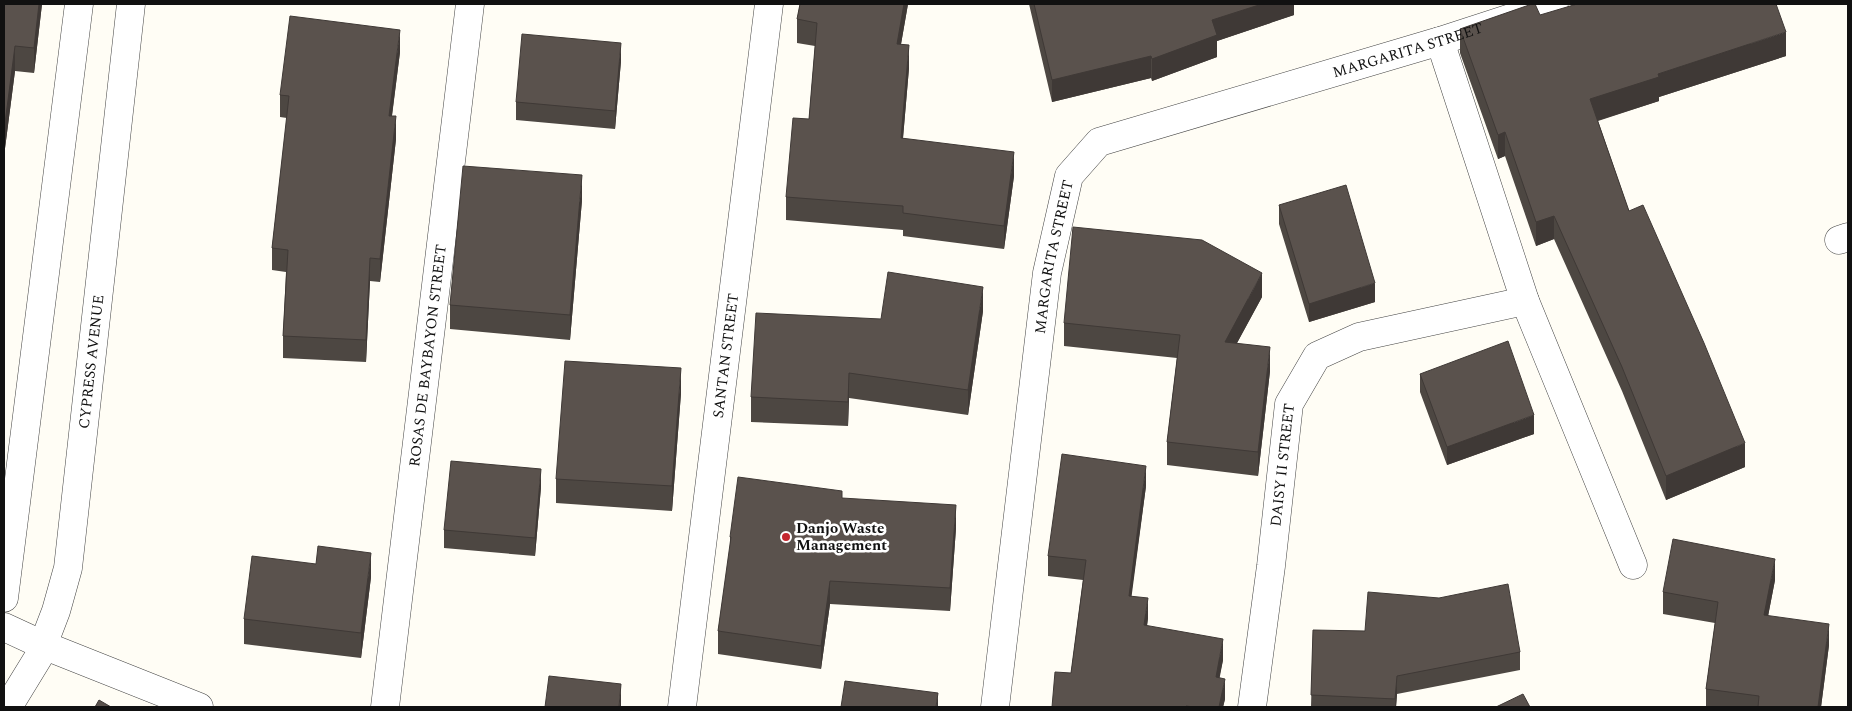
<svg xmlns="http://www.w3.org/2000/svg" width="1852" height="711" viewBox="0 0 1852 711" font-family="Spectral,serif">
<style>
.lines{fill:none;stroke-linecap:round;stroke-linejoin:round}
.street-casing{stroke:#444;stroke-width:29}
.street{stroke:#fff;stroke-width:28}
.wall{fill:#4d4742}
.shaded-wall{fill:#3f3936}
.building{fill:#5a524d;stroke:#3f3936}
.poi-dot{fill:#c4262e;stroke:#fff;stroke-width:2}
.labels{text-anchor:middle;stroke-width:5;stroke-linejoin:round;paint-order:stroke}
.street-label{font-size:15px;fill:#111;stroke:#fff}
.poi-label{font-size:15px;font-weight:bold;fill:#111;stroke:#fff;text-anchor:start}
</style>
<rect width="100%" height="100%" fill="#fffdf5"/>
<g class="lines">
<g class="street-casing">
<g id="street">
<path d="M 1440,41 L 1525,301 L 1633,565"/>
<path d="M 1839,240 L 1848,237"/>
<path d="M 4,598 L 79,4"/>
<path d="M 4,627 L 43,645 L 199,707"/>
<path id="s1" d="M 8,707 L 38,658 L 56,611 L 68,568 L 131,4"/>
<path id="s2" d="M 385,707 L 470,4"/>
<path id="s3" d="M 682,707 L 769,4"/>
<path id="s4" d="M 995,707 L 1047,273 L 1069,176 L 1099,142 L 1440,41 L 1554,4"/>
<path id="s5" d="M 1252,707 L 1271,566 L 1289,404 L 1317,356 L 1359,337 L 1525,301"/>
</g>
</g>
<use href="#street" class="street"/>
</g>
<path class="wall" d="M 4,4 L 42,4 L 34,73 L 15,71 L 4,156 Z
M 800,4 L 908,4 L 901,44 L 909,68 L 903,138 L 1014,176 L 1004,249 L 903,236 L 903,230 L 786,220 L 786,197 L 809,119 L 815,46 L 797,43 L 797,19 Z
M 1029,4 L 1294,4 L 1294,15 L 1217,41 L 1217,57 L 1152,81 L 1151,78 L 1052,102 Z
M 1636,4 L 1786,56 L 1659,97 L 1659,101 L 1598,121 L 1629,211 L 1745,467 L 1666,500 L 1622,391 L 1554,239 L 1536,246 L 1505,156 L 1498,159 L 1460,53 L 1460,29 L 1540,15 Z
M 400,52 L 392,116 L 396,139 L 380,282 L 370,281 L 366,362 L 283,358 L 283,336 L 286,272 L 272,270 L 272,248 L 287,118 L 280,117 L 280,95 Z
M 621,61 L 615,129 L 516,120 L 516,102 Z
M 582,200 L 570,340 L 450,329 L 450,305 Z
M 1279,205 L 1375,302 L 1309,322 L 1279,224 Z
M 1262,297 L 1237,343 L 1270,371 L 1258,476 L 1167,465 L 1167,442 L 1177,358 L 1064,346 L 1064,323 Z
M 983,311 L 968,415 L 849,398 L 848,426 L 751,422 L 751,397 L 881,319 Z
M 1420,374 L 1534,434 L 1447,465 L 1420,392 Z
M 681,393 L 672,511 L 556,503 L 556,479 Z
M 1146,486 L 1131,596 L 1148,618 L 1147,626 L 1223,660 L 1219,678 L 1225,699 L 1223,707 L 1052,707 L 1071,673 L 1083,580 L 1048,576 L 1048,556 Z
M 541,487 L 535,556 L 444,548 L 444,530 Z
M 842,498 L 956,528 L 950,611 L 830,604 L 821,669 L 718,654 L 718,631 L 730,548 L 730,537 Z
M 371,577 L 361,658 L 244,644 L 244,619 Z
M 1775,580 L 1768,616 L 1829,645 L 1821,707 L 1706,707 L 1706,689 L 1715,623 L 1663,614 L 1663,592 Z
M 1313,630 L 1520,652 L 1520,670 L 1397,694 L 1396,707 L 1311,707 Z"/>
<path class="shaded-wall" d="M 39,4 L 42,4 L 34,73 L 34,48 Z
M 904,4 L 908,4 L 897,67 L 897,44 Z
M 1262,4 L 1294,4 L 1294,15 L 1217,41 L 1217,57 L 1152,81 L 1152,59 L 1212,20 Z
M 400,30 L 400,52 L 389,138 L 389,116 Z
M 1786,32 L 1786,56 L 1659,97 L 1659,101 L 1590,123 L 1590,99 L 1658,74 Z
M 621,43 L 621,61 L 615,129 L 615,111 Z
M 909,45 L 909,68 L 901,161 L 901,138 Z
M 15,46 L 15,71 L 4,156 L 4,131 Z
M 1151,56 L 1151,78 L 1052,102 L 1052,80 Z
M 396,116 L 396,139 L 380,282 L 380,259 Z
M 1505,132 L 1505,156 L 1498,159 L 1498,135 Z
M 1014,152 L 1014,176 L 1004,249 L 1004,226 Z
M 582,175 L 582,200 L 570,340 L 570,315 Z
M 1554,216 L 1554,239 L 1536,246 L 1536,222 Z
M 370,258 L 370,281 L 366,362 L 366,340 Z
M 1262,273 L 1262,297 L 1225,365 L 1225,342 Z
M 1375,283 L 1375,302 L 1309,322 L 1309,304 Z
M 983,287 L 983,311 L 968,415 L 968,390 Z
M 1270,347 L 1270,371 L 1258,476 L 1258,452 Z
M 681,368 L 681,393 L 672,511 L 672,486 Z
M 849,373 L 849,398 L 848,426 L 848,402 Z
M 1534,415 L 1534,434 L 1447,465 L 1447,447 Z
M 1745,443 L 1745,467 L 1666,500 L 1666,476 Z
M 1146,466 L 1146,486 L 1129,616 L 1129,596 Z
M 541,469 L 541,487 L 535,556 L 535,538 Z
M 956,505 L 956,528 L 950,611 L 950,588 Z
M 371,553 L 371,577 L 361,658 L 361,633 Z
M 1775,559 L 1775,580 L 1764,637 L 1764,615 Z
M 830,581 L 830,604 L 821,669 L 821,646 Z
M 1148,598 L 1148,618 L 1144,646 L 1144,625 Z
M 1829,624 L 1829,645 L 1821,707 L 1818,707 Z
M 1223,639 L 1223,660 L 1216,697 L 1216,677 Z
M 1397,676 L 1397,694 L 1396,707 L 1395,707 Z
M 1225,679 L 1225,699 L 1223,707 L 1219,707 Z
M 621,684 L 621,707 L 619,707 Z
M 938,693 L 938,707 L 936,707 Z"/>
<path class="building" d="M 4,4 L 39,4 L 34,48 L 15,46 L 4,131 Z
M 800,4 L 904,4 L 897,44 L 909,45 L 901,138 L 1014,152 L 1004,226 L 903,213 L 903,206 L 786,197 L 793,118 L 809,119 L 817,23 L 797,19 Z
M 1034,4 L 1262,4 L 1212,20 L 1217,35 L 1152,59 L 1151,56 L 1052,80 Z
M 1532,4 L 1535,4 L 1540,15 L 1577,4 L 1776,4 L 1786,32 L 1658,74 L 1659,77 L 1590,99 L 1629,211 L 1643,205 L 1704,343 L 1745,443 L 1666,476 L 1622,367 L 1554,216 L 1536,222 L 1505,132 L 1498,135 L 1460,29 Z
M 290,16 L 400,30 L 389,116 L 396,116 L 380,259 L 370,258 L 366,340 L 283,336 L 288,250 L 272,248 L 289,96 L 280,95 Z
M 522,34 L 621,43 L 615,111 L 516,102 Z
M 463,166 L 582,175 L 570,315 L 450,305 Z
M 1346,185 L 1375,283 L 1309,304 L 1279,205 Z
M 1073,227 L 1202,240 L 1262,273 L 1225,342 L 1270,347 L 1258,452 L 1167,442 L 1180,335 L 1064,323 Z
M 888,272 L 983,287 L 968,390 L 849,373 L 848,402 L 751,397 L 756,313 L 881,319 Z
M 1508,341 L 1534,415 L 1447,447 L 1420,374 Z
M 565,361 L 681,368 L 672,486 L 556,479 Z
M 1062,454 L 1146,466 L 1129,596 L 1148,598 L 1144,625 L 1223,639 L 1216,677 L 1225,679 L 1219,707 L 1194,707 L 1186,706 L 1186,707 L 1052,707 L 1055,672 L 1071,673 L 1086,560 L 1048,556 Z
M 451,461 L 541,469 L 535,538 L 444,530 Z
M 738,477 L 842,491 L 842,498 L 956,505 L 950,588 L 830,581 L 821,646 L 718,631 L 731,537 L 730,537 Z
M 1673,539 L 1775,559 L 1764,615 L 1829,624 L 1818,707 L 1758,707 L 1759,696 L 1706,689 L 1718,602 L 1663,592 Z
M 318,546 L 371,553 L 361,633 L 244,619 L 252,556 L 316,564 Z
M 1508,584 L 1520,652 L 1397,676 L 1395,699 L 1311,695 L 1313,630 L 1365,631 L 1368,592 L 1439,598 Z
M 549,676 L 621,684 L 619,707 L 545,707 Z
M 845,681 L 938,693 L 936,707 L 841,707 Z
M 1523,694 L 1530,707 L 1496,707 Z
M 99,700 L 111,707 L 95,707 Z"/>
<circle class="poi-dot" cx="786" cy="537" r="5"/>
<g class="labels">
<g class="street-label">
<text dy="5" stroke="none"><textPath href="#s4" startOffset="904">MARGARITA STREET</textPath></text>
<text dy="5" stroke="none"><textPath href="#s4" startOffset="454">MARGARITA STREET</textPath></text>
<text dy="5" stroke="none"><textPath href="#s2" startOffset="354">ROSAS DE BAYBAYON STREET</textPath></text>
<text dy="5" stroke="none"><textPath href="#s3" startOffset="354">SANTAN STREET</textPath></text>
<text dy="5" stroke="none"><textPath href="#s1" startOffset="360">CYPRESS AVENUE</textPath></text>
<text dy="5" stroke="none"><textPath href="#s5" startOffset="244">DAISY II STREET</textPath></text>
</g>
<g class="poi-label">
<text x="796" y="533">Danjo Waste<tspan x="796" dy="17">Management</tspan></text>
</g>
</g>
<rect width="1852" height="711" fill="none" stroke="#111111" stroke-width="10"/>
</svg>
